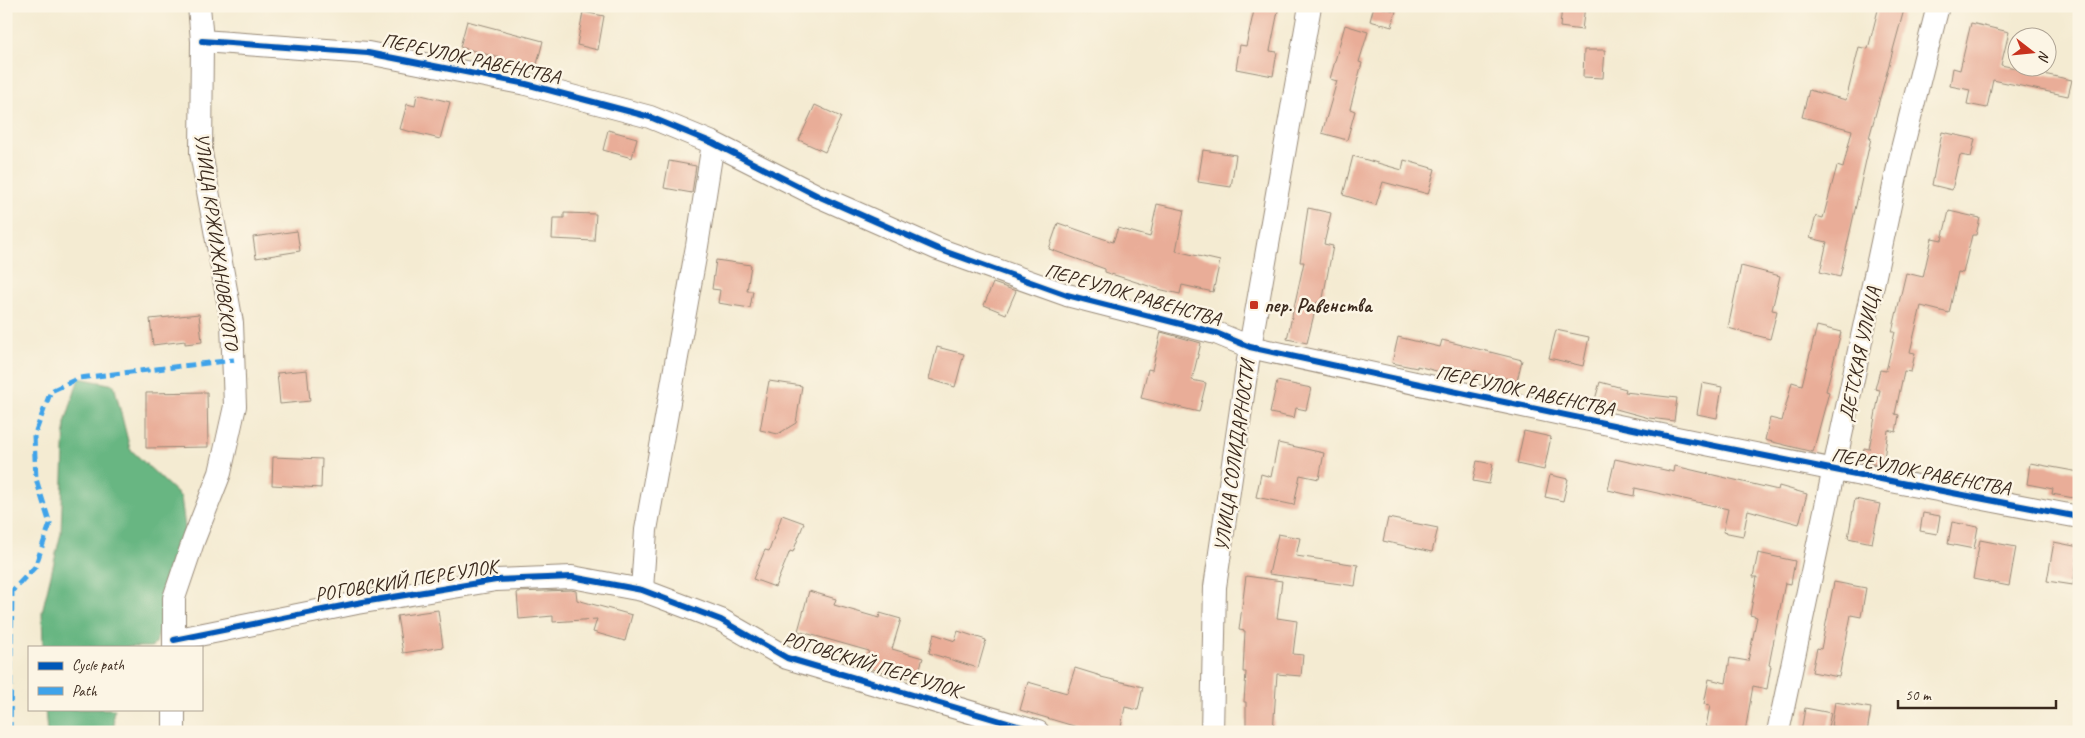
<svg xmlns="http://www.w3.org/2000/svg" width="2085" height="738" viewBox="0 0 2085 738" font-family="Caveat,sans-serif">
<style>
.forest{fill:#67b682;stroke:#517050}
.building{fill:#e9ad98}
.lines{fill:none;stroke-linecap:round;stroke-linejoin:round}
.minor-casing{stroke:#988a78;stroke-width:24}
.minor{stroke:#fff;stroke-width:22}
.quiet{stroke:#3fa3ea;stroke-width:5;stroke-dasharray:10 5;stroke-linecap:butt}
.cycleway-casing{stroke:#fcf5e5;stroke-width:9}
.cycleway{stroke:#0057b8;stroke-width:6}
.poi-dot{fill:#c8321e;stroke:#fcf5e5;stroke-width:2}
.labels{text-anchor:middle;stroke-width:5;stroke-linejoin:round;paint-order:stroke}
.street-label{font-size:20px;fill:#3b2a1e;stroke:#fcf5e5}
.poi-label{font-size:20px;font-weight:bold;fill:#3b2a1e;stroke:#fcf5e5;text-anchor:start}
</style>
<rect width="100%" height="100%" fill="#fcf5e5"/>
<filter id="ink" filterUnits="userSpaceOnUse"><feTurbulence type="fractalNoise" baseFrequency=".02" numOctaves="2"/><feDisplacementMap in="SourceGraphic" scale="10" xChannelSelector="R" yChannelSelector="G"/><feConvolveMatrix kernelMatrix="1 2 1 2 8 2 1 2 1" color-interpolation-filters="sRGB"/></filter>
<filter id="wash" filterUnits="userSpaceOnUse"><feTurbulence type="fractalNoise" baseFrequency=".0096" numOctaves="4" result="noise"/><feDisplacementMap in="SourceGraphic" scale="20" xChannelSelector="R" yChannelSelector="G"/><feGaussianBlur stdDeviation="1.12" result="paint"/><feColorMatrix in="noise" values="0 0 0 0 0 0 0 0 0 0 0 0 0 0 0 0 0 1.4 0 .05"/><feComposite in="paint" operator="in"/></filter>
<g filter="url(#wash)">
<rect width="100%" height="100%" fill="#f4ebd2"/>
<path class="forest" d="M 79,378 L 114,385 L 130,449 L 181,497 L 185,528 L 156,643 L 152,647 L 43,647 L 42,612 L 61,533 L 65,423 Z
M 45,709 L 115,709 L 113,714 L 115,732 L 47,732 Z"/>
<g id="blocks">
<path class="building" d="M 1255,6 L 1279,6 L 1270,51 L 1277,52 L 1273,76 L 1236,69 L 1240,45 L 1246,46 Z
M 1374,6 L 1396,11 L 1392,27 L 1370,21 Z
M 1562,6 L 1585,6 L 1582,30 L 1560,27 Z
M 1879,6 L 1905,6 L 1869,138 L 1871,138 L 1840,277 L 1820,272 L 1827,242 L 1810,238 L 1816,216 L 1823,218 L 1837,166 L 1843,168 L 1852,130 L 1802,117 L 1809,90 L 1846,100 L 1859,47 L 1868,49 Z
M 583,12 L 604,16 L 598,50 L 577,45 Z
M 467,21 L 543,41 L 536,68 L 460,47 Z
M 1971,23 L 2009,32 L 2001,65 L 2072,80 L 2068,96 L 1993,80 L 1987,108 L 1967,104 L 1970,90 L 1950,86 L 1953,68 L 1960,70 Z
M 1345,25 L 1368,32 L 1359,62 L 1362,63 L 1350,109 L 1355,111 L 1347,140 L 1322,133 L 1337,81 L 1330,79 Z
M 1584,50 L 1605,50 L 1603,78 L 1583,77 Z
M 417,94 L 450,102 L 440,139 L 400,129 L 407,104 L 415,106 Z
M 815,105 L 841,117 L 825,152 L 799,140 Z
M 608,130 L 637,138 L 632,158 L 603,150 Z
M 1942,132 L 1975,139 L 1971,157 L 1960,155 L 1952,190 L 1932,185 Z
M 1203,150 L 1236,155 L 1231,187 L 1198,182 Z
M 1353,156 L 1402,170 L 1404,160 L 1435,169 L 1428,194 L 1383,182 L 1376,205 L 1343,195 Z
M 669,161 L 696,166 L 692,193 L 664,188 Z
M 1157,204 L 1184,210 L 1176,251 L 1220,261 L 1213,292 L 1182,285 L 1180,294 L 1158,289 L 1105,272 L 1105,269 L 1049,249 L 1058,223 L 1113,242 L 1118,228 L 1150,237 Z
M 1308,208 L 1331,213 L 1324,244 L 1333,246 L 1322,303 L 1317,302 L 1307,343 L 1287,339 L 1304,262 L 1300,262 Z
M 1949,211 L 1980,218 L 1976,235 L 1972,235 L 1963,273 L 1958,272 L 1949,313 L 1921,306 L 1910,352 L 1915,353 L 1911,372 L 1904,371 L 1895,414 L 1899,415 L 1896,432 L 1888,430 L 1883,466 L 1862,462 L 1864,448 L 1869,449 L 1880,390 L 1875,389 L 1880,370 L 1886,371 L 1895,332 L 1892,332 L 1906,273 L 1923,277 L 1932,238 L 1942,240 Z
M 564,213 L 596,214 L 594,241 L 552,239 L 553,218 L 564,218 Z
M 297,231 L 300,251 L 256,258 L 253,237 Z
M 716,260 L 751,265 L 747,291 L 753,291 L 750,308 L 718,303 L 720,290 L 712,289 Z
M 1741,266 L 1780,276 L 1772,310 L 1777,311 L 1770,339 L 1728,328 Z
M 993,283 L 1016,291 L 1006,314 L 984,305 Z
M 199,314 L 202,342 L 185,344 L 185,341 L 153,345 L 150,319 Z
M 1817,326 L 1841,332 L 1826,391 L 1829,392 L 1813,452 L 1765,440 L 1770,418 L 1782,421 L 1792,382 L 1802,385 Z
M 1556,330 L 1589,337 L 1583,366 L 1549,358 Z
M 1161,332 L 1201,343 L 1192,380 L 1206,383 L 1199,412 L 1141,398 L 1148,369 L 1152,370 Z
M 1398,337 L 1440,347 L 1442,340 L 1522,360 L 1517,381 L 1462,368 L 1460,377 L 1417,366 L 1417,368 L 1392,363 Z
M 937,347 L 964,354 L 955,387 L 929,379 Z
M 307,370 L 310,401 L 280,404 L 277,373 Z
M 769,381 L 802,386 L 796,423 L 778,434 L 760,430 Z
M 1277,381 L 1311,388 L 1306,410 L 1296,408 L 1294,418 L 1270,413 Z
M 1600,382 L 1626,389 L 1625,392 L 1677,398 L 1674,421 L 1649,418 L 1594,403 Z
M 1702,383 L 1722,387 L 1717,418 L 1697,414 Z
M 207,392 L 208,447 L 146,448 L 146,393 Z
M 1524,431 L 1551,437 L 1544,470 L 1517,464 Z
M 1278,443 L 1324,453 L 1319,479 L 1300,475 L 1294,505 L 1256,497 L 1261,474 L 1271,477 Z
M 273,457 L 322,459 L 321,488 L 272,485 Z
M 1615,459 L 1674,472 L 1675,466 L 1778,490 L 1779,486 L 1807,494 L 1799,524 L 1748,510 L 1743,536 L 1723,532 L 1728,509 L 1635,488 L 1634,496 L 1608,490 Z
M 1477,461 L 1493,464 L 1489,484 L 1473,481 Z
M 2030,463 L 2079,472 L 2079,499 L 2052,494 L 2053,489 L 2027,484 Z
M 1550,475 L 1568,479 L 1563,501 L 1545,497 Z
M 1855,499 L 1880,504 L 1872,543 L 1848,538 Z
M 1923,513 L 1940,516 L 1937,534 L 1920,531 Z
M 782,515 L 804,523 L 793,552 L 790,551 L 775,587 L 753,579 L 765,550 L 769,551 Z
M 1388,518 L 1438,528 L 1432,552 L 1383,541 Z
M 1952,522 L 1978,527 L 1974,549 L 1948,544 Z
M 1278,534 L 1300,538 L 1296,556 L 1358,565 L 1355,586 L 1269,574 Z
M 1980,540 L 2016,547 L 2009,586 L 1973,579 Z
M 2054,542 L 2079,547 L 2073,585 L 2047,581 Z
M 1758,553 L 1795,561 L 1791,584 L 1785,583 L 1769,665 L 1771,666 L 1767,689 L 1753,686 L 1745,732 L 1731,732 L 1706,727 L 1710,705 L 1704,704 L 1709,679 L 1726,683 L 1730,658 L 1748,661 L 1757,617 L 1750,615 L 1757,577 L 1753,577 Z
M 1246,576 L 1282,581 L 1277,618 L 1297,621 L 1293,654 L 1303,655 L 1301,676 L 1277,674 L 1273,732 L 1246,732 L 1246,702 L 1244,702 L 1246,672 L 1243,672 L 1245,631 L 1239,630 Z
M 1834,582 L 1866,588 L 1861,617 L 1851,615 L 1839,677 L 1812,672 L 1817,648 L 1821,649 Z
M 571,590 L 576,591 L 577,600 L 632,615 L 625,641 L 593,632 L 597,619 L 553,622 L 553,616 L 519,619 L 517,592 Z
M 809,591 L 836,599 L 834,605 L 879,618 L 880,613 L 901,619 L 892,649 L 923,658 L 916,680 L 864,667 L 869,651 L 798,631 Z
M 438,610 L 443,647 L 403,653 L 397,616 Z
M 958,631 L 986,640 L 978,668 L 929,653 L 934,634 L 955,641 Z
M 1075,668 L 1101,676 L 1101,677 L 1143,687 L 1138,710 L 1125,707 L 1120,732 L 1094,732 L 1020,710 L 1028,682 L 1067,693 Z
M 1835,702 L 1871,708 L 1867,732 L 1831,726 Z
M 1805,708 L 1831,713 L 1827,732 L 1801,732 Z"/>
</g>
</g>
<g filter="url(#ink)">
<use href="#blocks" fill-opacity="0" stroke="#988a78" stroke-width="1"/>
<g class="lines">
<g class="minor-casing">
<path id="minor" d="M 202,41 L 368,53 L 526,84 L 650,117 L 713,143 L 818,196 L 938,249 L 1067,295 L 1216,333 L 1250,347 C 1526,408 1801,465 2079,517
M 642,590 L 646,530 L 697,246 L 713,143
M 174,640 L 357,603 L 496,580 L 572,577 L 642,590 L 721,620 L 787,658 L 1038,732
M 174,647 L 174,598 L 194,539 L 220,473 L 235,406 L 232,323 L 201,153 L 202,41 L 199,6
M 174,732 L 174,709
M 1212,732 L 1215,587 L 1250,347 L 1310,6
M 1778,732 L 1901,153 L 1938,6"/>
</g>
<use href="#minor" class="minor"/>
<path class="quiet" d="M 10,732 L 12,591 L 35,567 L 50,524 L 36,479 L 34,436 L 51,391 L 79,378 L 234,360"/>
<g class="cycleway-casing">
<path id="cycleway" d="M 202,41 L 368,53 L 526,84 L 650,117 L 713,143 L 818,196 L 938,249 L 1067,295 L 1216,333 L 1250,347 C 1526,408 1801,465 2079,517
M 174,640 L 357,603 L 496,580 L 572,577 L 642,590 L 721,620 L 787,658 L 1038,732"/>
</g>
<use href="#cycleway" class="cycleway"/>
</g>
</g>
<rect class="poi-dot" x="1249" y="300" width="10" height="10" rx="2.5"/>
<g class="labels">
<g class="street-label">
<text transform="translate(471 58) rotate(12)" y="7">ПЕРЕУЛОК РАВЕНСТВА</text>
<text transform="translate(217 241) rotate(82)" y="7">УЛИЦА КРЖИЖАНОВСКОГО</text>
<text transform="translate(1133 294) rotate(16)" y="7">ПЕРЕУЛОК РАВЕНСТВА</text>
<text transform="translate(1859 354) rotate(-78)" y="7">ДЕТСКАЯ УЛИЦА</text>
<text transform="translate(1525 390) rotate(12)" y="7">ПЕРЕУЛОК РАВЕНСТВА</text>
<text transform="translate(1234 456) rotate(-82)" y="7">УЛИЦА СОЛИДАРНОСТИ</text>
<text transform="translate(1921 471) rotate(11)" y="7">ПЕРЕУЛОК РАВЕНСТВА</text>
<text transform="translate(406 580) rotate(-9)" y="7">РОГОВСКИЙ ПЕРЕУЛОК</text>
<text transform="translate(872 664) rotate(17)" y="7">РОГОВСКИЙ ПЕРЕУЛОК</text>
</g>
<g class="poi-label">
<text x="1264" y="312">пер. Равенства</text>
</g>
</g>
<rect width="2085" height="738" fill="none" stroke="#fcf5e5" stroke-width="25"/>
<rect x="28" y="646" width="175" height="65" fill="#fcf5e5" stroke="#afa495"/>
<rect x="38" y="662" width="25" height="8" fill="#0057b8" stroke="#afa495"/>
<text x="72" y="670" font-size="15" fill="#3b2a1e">Cycle path</text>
<rect x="38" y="687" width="25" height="8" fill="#3fa3ea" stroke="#afa495"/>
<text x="72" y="696" font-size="15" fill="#3b2a1e">Path</text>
<g transform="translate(2032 52) rotate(106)"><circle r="24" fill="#fcf5e5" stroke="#afa495"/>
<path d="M0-4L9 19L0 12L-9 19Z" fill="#c8321e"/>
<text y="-8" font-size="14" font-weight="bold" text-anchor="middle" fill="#3b2a1e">N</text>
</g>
<path d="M1898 700v8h158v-8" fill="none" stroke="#3b2a1e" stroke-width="2.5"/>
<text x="1905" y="700" font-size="15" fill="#3b2a1e" stroke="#fcf5e5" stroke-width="4" paint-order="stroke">50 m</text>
</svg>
